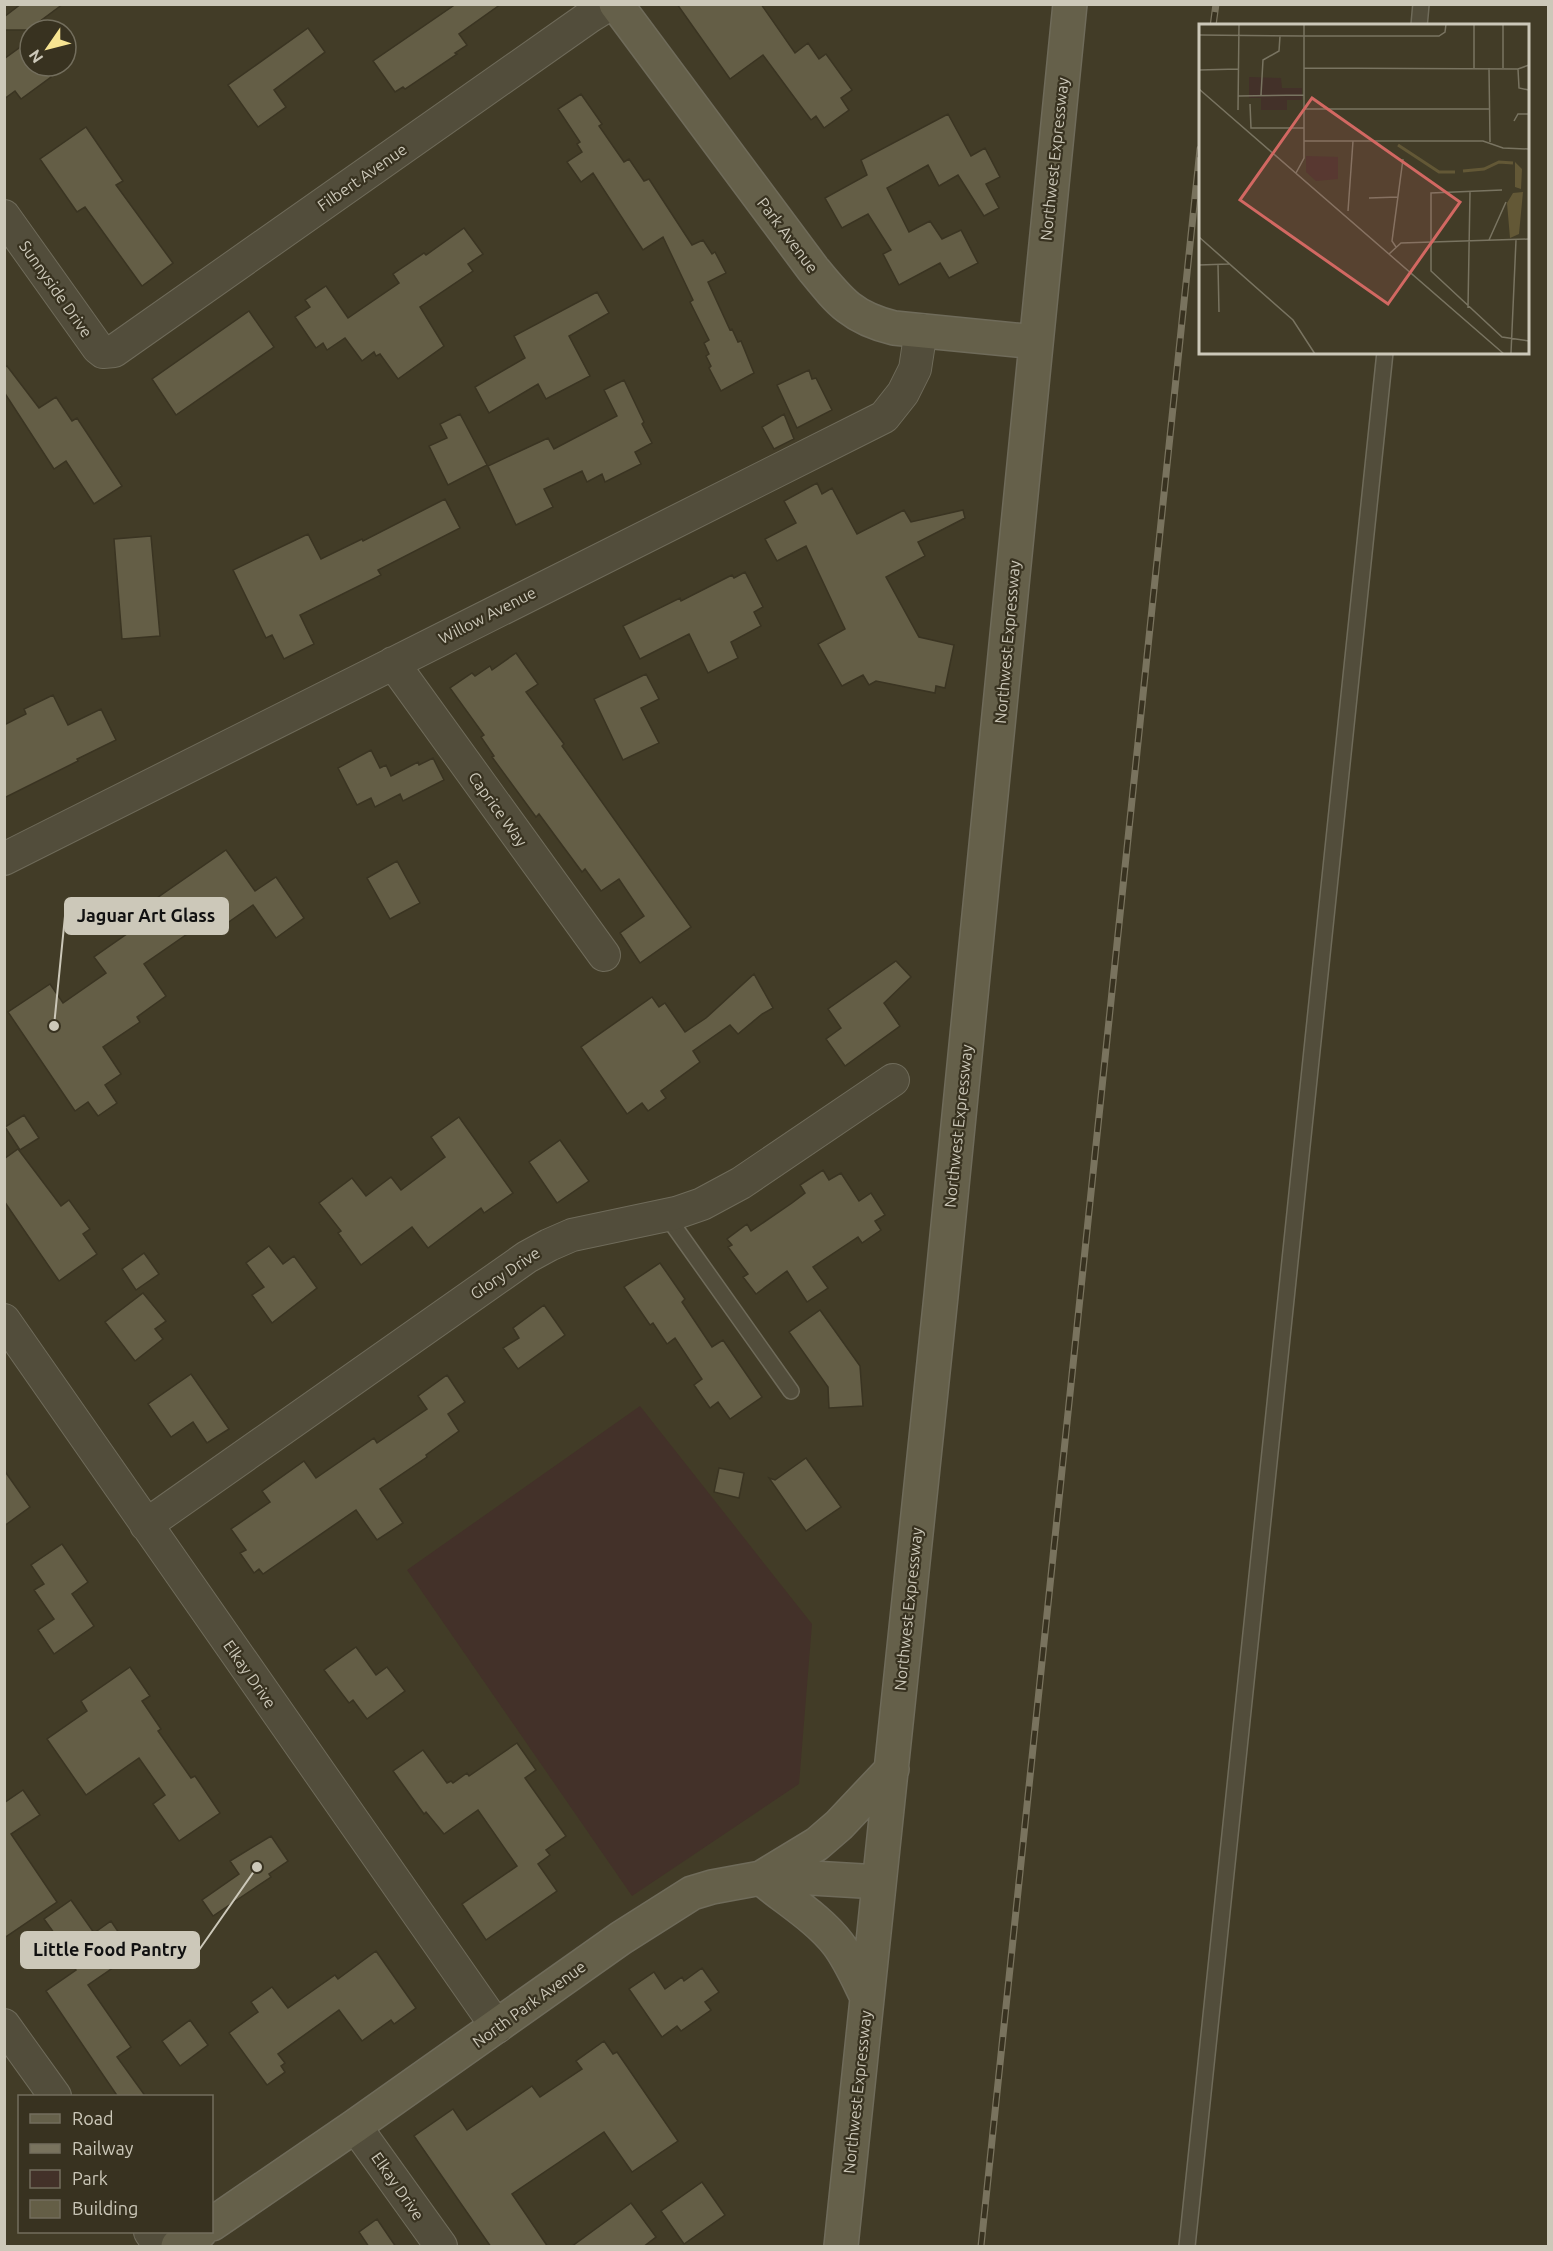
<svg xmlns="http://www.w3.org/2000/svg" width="1553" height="2251" viewBox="0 0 1553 2251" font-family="Ubuntu,sans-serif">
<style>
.green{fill:#433129}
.building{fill:#645e46;stroke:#3a3422;stroke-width:1.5}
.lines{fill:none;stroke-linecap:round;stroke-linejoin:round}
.lane-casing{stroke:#6f6b5a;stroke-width:18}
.street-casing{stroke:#6f6b5a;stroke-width:34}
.secondary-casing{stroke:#6f6b5a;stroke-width:36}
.lane{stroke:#524d3b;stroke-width:15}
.street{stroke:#524d3b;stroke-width:32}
.secondary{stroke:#65604a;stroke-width:33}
.rail-casing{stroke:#79735e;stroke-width:7}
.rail{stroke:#383220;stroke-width:4.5;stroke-dasharray:14;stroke-linecap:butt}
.labels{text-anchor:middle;stroke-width:4.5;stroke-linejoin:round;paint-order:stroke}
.street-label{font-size:16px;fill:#ccc8b9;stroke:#383220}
.inset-river{fill:none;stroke:#635836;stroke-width:3}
.inset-road{fill:none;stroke:#797461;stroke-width:1.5}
.view{fill:#d26862;fill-opacity:0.15;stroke:#d26862;stroke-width:3}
.inset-edge{fill:none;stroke:#ccc8b9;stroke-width:3}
.leader{fill:none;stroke:#ccc8b9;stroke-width:2}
.callout-dot{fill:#ccc8b9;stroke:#383220;stroke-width:2}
.callout{fill:#ccc8b9;stroke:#ccc8b9;stroke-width:2}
.callout-label{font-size:18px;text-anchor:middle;font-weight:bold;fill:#111}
</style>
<rect width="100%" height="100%" fill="#423c27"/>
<path class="green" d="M 640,1406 L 812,1624 L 799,1784 L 632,1896 L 407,1570 Z"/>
<path class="building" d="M 21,4 L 63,4 L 28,30 L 4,30 L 4,17 Z
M 456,4 L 501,4 L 459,34 L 467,45 L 455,53 L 457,54 L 405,89 L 403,87 L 395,92 L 373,61 Z
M 677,4 L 761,4 L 795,53 L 808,43 L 819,59 L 826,54 L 852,90 L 841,98 L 849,110 L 824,128 L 816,116 L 811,120 L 763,55 L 730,79 Z
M 308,28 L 325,52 L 274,90 L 286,107 L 258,127 L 228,85 Z
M 26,43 L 30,49 L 30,66 L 43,66 L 51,77 L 21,99 L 15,91 L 4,99 L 4,59 Z
M 581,94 L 602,124 L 599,126 L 624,162 L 629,159 L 644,181 L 649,179 L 692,245 L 703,240 L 712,254 L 715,252 L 726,273 L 708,282 L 730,330 L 732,329 L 738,342 L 741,341 L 754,373 L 721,391 L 709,368 L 711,366 L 706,356 L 709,354 L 704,343 L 709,340 L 690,302 L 693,300 L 663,237 L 643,250 L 593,173 L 581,182 L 567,162 L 582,152 L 577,144 L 580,142 L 558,109 Z
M 948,114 L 971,156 L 985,148 L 1000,177 L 986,184 L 999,208 L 984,216 L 958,175 L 939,186 L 928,165 L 887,188 L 909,232 L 930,221 L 942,239 L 961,230 L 978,263 L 949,278 L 940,263 L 899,285 L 883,254 L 891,250 L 868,214 L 842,228 L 825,198 L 867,175 L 861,160 Z
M 86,127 L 123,181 L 116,185 L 173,263 L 142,286 L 85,207 L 77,212 L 40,159 Z
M 464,228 L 483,254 L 468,264 L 473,271 L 420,307 L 444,346 L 398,379 L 380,354 L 376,356 L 374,352 L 362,361 L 345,338 L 327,350 L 323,343 L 316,348 L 295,317 L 310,307 L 305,300 L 326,286 L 348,318 L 399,283 L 393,274 L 424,253 L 426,255 Z
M 597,292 L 609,313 L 569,336 L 590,376 L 546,399 L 538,384 L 489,413 L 475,387 L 525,358 L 514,336 Z
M 249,311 L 274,347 L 176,415 L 152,379 Z
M 7,366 L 39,408 L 56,397 L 72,421 L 77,418 L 122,486 L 94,504 L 66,461 L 54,469 L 4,392 L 4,368 Z
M 809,370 L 812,379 L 816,378 L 832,410 L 797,428 L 777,385 Z
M 624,380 L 644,422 L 642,424 L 652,443 L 635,452 L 641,464 L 605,482 L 602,474 L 587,482 L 582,471 L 544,489 L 553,507 L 516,525 L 488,466 L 548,438 L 554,449 L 617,416 L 604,390 Z
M 460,414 L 487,465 L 448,485 L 429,446 L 447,438 L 440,424 Z
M 784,414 L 794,439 L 774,449 L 762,427 Z
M 817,483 L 822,494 L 832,488 L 857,534 L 904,510 L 911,522 L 963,510 L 965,518 L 918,542 L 925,556 L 886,577 L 919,637 L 954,645 L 945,688 L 936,686 L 935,693 L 876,681 L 869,685 L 863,675 L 842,686 L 818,644 L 845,629 L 806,546 L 777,561 L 765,539 L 796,523 L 784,501 Z
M 445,499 L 460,528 L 378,570 L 381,575 L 300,615 L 314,644 L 284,659 L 272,635 L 266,638 L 233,570 L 308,534 L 321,559 L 362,539 L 363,541 Z
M 151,536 L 160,636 L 122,639 L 114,539 Z
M 745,572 L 763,607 L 754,612 L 761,626 L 731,642 L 738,658 L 708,673 L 689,634 L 640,659 L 623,626 L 680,598 L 681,601 L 732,575 L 734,578 Z
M 516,653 L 538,684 L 526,692 L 564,744 L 562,746 L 691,927 L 640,963 L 620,933 L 644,916 L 619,879 L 601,891 L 585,869 L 582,872 L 539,814 L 536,817 L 492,757 L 494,756 L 481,737 L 484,735 L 450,688 L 472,673 L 475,676 L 490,666 L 492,670 Z
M 646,674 L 659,699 L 641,708 L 659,743 L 623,760 L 594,699 Z
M 53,695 L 68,725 L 101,709 L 116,740 L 77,759 L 78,761 L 4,798 L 4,725 L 26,714 L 24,709 Z
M 371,750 L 380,768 L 386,765 L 391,776 L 418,762 L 419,765 L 433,758 L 444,780 L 403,801 L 400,794 L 375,807 L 371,798 L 357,805 L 338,768 Z
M 226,850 L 255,891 L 276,877 L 304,918 L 276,938 L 253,905 L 213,933 L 206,921 L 144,964 L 166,996 L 137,1017 L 140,1022 L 103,1047 L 121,1074 L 105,1085 L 117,1103 L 98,1116 L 88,1102 L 75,1111 L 8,1012 L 50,984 L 63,1003 L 106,973 L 94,957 L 151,917 L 144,907 Z
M 397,861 L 420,903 L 390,919 L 367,878 Z
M 896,961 L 911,977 L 884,1003 L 900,1026 L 845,1066 L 826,1039 L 841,1028 L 828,1009 Z
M 754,974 L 773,1008 L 762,1014 L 738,1034 L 730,1025 L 693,1051 L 700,1062 L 661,1091 L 666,1098 L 648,1111 L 642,1103 L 627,1114 L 581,1047 L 652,997 L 659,1007 L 665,1003 L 685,1032 L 706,1018 Z
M 24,1115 L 39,1138 L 20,1150 L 5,1127 Z
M 459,1117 L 513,1193 L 484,1213 L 481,1208 L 428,1248 L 412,1227 L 361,1265 L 338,1233 L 341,1231 L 319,1203 L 352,1178 L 366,1196 L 391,1177 L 401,1190 L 445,1157 L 431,1137 Z
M 560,1140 L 589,1181 L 557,1203 L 529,1162 Z
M 18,1149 L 61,1206 L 69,1200 L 90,1229 L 83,1234 L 97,1254 L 59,1281 L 4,1201 L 4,1159 Z
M 823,1170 L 829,1180 L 841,1173 L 859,1201 L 871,1193 L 885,1215 L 875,1221 L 881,1230 L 862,1243 L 858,1237 L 813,1267 L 828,1288 L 807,1302 L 787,1271 L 756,1294 L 743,1277 L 748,1274 L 728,1247 L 732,1245 L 727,1239 L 747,1224 L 751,1231 L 792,1203 L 805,1193 L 800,1185 Z
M 269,1246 L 283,1264 L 294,1256 L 317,1288 L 272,1323 L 252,1295 L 264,1287 L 246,1263 Z
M 144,1253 L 159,1274 L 136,1290 L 122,1269 Z
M 660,1263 L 685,1299 L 682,1302 L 712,1347 L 723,1340 L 762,1397 L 730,1419 L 718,1402 L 710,1408 L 694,1385 L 702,1379 L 675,1338 L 667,1344 L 653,1323 L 650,1325 L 624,1287 Z
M 143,1293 L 166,1321 L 155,1329 L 163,1339 L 135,1361 L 105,1322 Z
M 544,1305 L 565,1335 L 518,1369 L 503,1348 L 519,1338 L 513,1328 Z
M 820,1310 L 860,1366 L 863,1406 L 829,1408 L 828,1387 L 789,1332 Z
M 191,1374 L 229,1429 L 207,1443 L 193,1422 L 171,1437 L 148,1404 Z
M 447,1375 L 465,1402 L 448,1414 L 459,1431 L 426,1455 L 427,1457 L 380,1489 L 403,1523 L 377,1540 L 356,1510 L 263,1574 L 259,1569 L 254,1573 L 240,1553 L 246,1550 L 231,1529 L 270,1502 L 262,1491 L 304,1461 L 316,1478 L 374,1438 L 377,1443 L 427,1409 L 418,1396 Z
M 806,1458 L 841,1507 L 806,1531 L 769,1478 L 775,1480 Z
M 719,1468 L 744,1473 L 739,1498 L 714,1492 Z
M 4,1470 L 30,1507 L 4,1526 Z
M 62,1544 L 88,1582 L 72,1594 L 94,1626 L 54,1654 L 38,1630 L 54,1619 L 34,1590 L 44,1584 L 31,1565 Z
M 356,1647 L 376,1675 L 387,1667 L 405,1691 L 367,1719 L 353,1700 L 349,1703 L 324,1670 Z
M 130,1667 L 150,1696 L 142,1701 L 161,1729 L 158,1731 L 191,1778 L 195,1776 L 220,1813 L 179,1841 L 153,1804 L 165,1795 L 139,1758 L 86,1795 L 47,1739 L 87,1711 L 81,1701 Z
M 517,1743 L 536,1770 L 525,1778 L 566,1836 L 546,1850 L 550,1855 L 538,1864 L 557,1891 L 486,1940 L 462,1904 L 517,1866 L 478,1810 L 444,1834 L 426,1812 L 424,1814 L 393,1771 L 423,1750 L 447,1783 L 451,1781 L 453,1783 L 467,1773 L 469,1776 Z
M 23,1790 L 40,1815 L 11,1834 L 57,1902 L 4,1938 L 4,1803 Z
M 271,1836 L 288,1861 L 269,1874 L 271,1877 L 213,1916 L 202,1900 L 239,1874 L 230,1861 Z
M 71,1900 L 94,1933 L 111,1921 L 133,1954 L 88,1985 L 131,2047 L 117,2057 L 146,2097 L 118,2097 L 46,1991 L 76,1970 L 64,1953 L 67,1951 L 44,1919 Z
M 376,1951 L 416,2008 L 394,2024 L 391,2020 L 362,2041 L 339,2010 L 278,2054 L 285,2063 L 281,2066 L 285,2072 L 267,2085 L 229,2033 L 258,2012 L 251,2002 L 272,1987 L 288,2008 L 335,1975 L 338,1979 Z
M 702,1968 L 719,1992 L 705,2002 L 711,2010 L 681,2031 L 677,2026 L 662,2037 L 629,1989 L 654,1972 L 665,1989 L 682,1977 L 684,1981 Z
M 190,2020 L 208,2045 L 180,2066 L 162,2041 Z
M 604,2041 L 613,2054 L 617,2052 L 678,2141 L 632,2172 L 604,2132 L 512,2194 L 548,2247 L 491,2247 L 414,2136 L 453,2109 L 467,2130 L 532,2086 L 540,2097 L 582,2069 L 576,2061 Z
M 702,2182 L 725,2215 L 684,2244 L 661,2211 Z
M 631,2203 L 656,2237 L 643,2247 L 571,2247 Z
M 377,2219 L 396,2247 L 369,2247 L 359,2232 Z"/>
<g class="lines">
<g class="lane-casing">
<path id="lane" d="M 1419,26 L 1421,4
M 666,1215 L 791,1391
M 1187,2246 L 1385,352"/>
</g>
<g class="street-casing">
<path id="street" d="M 4,216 L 98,348 L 103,352 L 114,351 L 589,17 L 610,4
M 393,663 L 604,955
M 4,859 L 884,417 L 903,393 L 915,369 L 921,330
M 4,1320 L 497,2027
M 146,1525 L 527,1257 L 549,1245 L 572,1235 L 676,1213 L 702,1204 L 741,1183 L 893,1080
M 4,2025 L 55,2096
M 355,2126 L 441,2246
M 150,2232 L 160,2246"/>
</g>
<g class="secondary-casing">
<path id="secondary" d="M 616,4 L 813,269 C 839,301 852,318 894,328 L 1036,342
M 867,1997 C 858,1979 850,1960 838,1944 C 818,1918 787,1900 761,1878 L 817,1844 L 839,1825 L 892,1769
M 212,2224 L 355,2126 L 621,1938 L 692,1893 L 712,1887 L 761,1878 L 812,1878 L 879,1882
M 178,2246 L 200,2232
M 841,2246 L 941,1296 L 1070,4"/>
</g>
<use href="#lane" class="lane"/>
<use href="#street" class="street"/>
<use href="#secondary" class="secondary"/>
<g class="rail-casing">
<path id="rail" d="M 1213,26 L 1216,4
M 981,2246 L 1200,149"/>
</g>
<use href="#rail" class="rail"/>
</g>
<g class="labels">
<g class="street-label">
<text transform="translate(1054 159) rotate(-84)" y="6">Northwest Expressway</text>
<text transform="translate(362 177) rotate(-35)" y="6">Filbert Avenue</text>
<text transform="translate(788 235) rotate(53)" y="6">Park Avenue</text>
<text transform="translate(56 289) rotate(55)" y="6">Sunnyside Drive</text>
<text transform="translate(487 615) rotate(-27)" y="6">Willow Avenue</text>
<text transform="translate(1007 642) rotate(-85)" y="6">Northwest Expressway</text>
<text transform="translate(498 809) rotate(54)" y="6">Caprice Way</text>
<text transform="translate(958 1126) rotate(-84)" y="6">Northwest Expressway</text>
<text transform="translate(505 1273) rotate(-34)" y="6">Glory Drive</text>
<text transform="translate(908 1609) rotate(-84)" y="6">Northwest Expressway</text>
<text transform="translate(250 1674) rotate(55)" y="6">Elkay Drive</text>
<text transform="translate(529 2004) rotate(-36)" y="6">North Park Avenue</text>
<text transform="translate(857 2092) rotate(-84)" y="6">Northwest Expressway</text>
<text transform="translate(398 2186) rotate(55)" y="6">Elkay Drive</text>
</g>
</g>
<g transform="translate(1199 24)">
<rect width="330" height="330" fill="#423c27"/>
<path d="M 50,53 L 82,54 L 83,64 L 103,64 L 103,76 L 88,76 L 88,86 L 62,86 L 62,74 L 50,74 ZM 107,132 L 139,133 L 139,155 L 117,157 L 107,148 Z" fill="#433129"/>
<path d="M 316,138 L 323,145 L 322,165 L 316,163 ZM 324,168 L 320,210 L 311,214 L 308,179 L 314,169 Z" fill="#635836"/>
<path class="inset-river" d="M 199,121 L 240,148 L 256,148M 264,147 L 285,145 L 300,138 L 314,139"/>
<path class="inset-road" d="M 105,0 L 105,12 L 240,12 L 246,8 L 247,0M 275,0 L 275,44M 0,11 L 105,12 L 105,134 L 97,149M 105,44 L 319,45 L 330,41M 290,44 L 291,118M 304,44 L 304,0M 319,45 L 320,64 L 330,66M 0,46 L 39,45M 0,65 L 305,330M 62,71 L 64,36 L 80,27 L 81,12M 39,72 L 105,71M 51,80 L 52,104 L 105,104M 105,85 L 291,85M 39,86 L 40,0M 315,97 L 319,90 L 330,90M 105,117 L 284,117 L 304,124 L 330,125M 303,166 L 232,169 L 232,247 L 303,313 L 330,317M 170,174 L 199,173M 149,187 L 154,117M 0,213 L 94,296 L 116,330M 290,216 L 307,178M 197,223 L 193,217 L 204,135M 190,230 L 202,219 L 330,215M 0,241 L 30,240M 19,241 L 20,288M 269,284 L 271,168M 312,329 L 317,216"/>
<path class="view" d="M 113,74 L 261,178 L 189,280 L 41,176 Z"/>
<rect width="330" height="330" class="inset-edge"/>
</g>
<path class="leader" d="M54 1026L65 916M257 1867L199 1950"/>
<g class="callout-dot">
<circle cx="54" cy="1026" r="6"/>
<circle cx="257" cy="1867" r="6"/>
</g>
<g class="callout">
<rect x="65" y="898" width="163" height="36" rx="6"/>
<rect x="21" y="1932" width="178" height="36" rx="6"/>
</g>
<g class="callout-label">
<text x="146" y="922">Jaguar Art Glass</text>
<text x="110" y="1956">Little Food Pantry</text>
</g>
<rect width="1553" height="2251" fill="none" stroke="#ccc8b9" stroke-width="12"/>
<rect x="18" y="2095" width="195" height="138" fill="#383220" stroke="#736e5d" stroke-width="1.5"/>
<rect x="30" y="2114" width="30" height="9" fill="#65604a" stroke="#736e5d" stroke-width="1.5"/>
<text x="72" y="2125" font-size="18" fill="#ccc8b9">Road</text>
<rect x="30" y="2144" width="30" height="9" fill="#79735e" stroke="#736e5d" stroke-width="1.5"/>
<text x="72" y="2155" font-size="18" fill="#ccc8b9">Railway</text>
<rect x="30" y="2170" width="30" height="18" fill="#433129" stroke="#736e5d" stroke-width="1.5"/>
<text x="72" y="2185" font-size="18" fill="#ccc8b9">Park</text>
<rect x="30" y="2200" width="30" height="18" fill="#645e46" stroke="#736e5d" stroke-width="1.5"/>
<text x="72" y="2215" font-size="18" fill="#ccc8b9">Building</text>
<g transform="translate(48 48) rotate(235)"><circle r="28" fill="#383220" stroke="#736e5d" stroke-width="1.5"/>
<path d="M0-4.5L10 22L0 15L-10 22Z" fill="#f7e492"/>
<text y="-9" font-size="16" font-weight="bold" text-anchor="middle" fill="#ccc8b9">N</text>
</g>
</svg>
